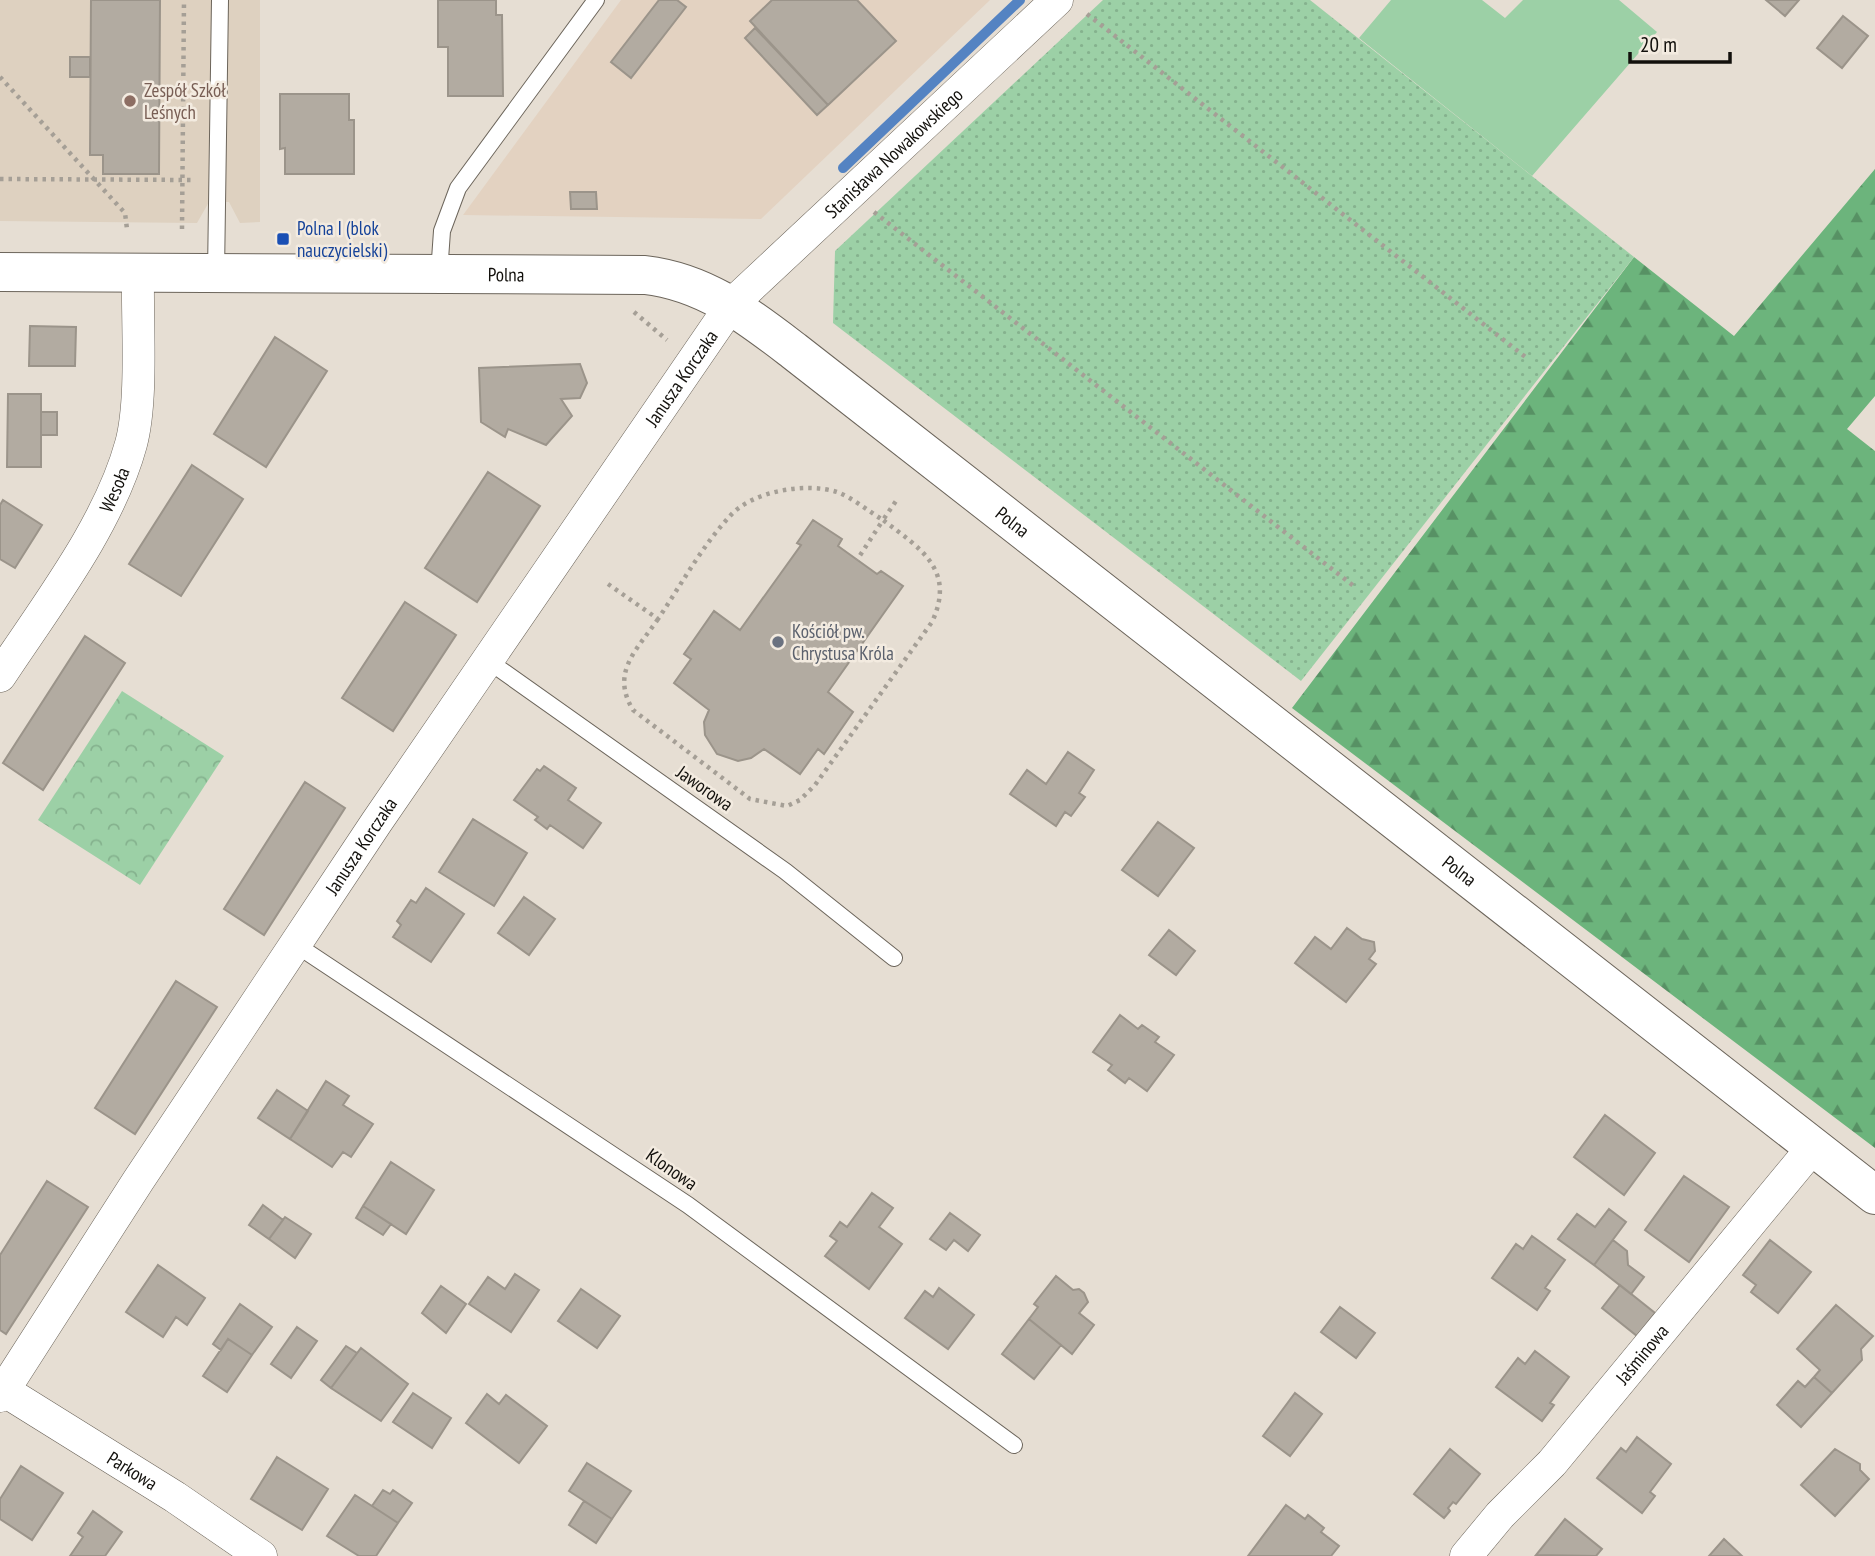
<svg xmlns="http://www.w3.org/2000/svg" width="1875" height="1556" viewBox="0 0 1875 1556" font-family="'PT Sans Narrow',sans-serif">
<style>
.industrial{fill:#e3d2c1}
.built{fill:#ded1c0}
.grass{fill:#9cd0a6}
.forest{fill:url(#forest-firs)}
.park{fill:url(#park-crowns)}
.garden{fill:url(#garden-dots)}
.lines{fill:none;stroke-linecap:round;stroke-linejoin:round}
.stream{stroke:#5483c2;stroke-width:10}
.building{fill:#b2aba1;stroke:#9b948a;stroke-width:2}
.lane-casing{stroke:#6c655b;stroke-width:18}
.street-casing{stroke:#6c655b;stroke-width:33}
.secondary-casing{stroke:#6c655b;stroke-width:40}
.path{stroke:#a59f96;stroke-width:4.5;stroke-dasharray:3.5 5;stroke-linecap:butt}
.lane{stroke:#fff;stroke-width:16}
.street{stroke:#fff;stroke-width:32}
.secondary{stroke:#fff;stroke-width:38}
.education-dot{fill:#8d6e63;stroke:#f3ebe0;stroke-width:2.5}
.transit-dot{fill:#1a4fb4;stroke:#f3ebe0;stroke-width:2.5}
.worship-dot{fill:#6b7280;stroke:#f3ebe0;stroke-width:2.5}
.labels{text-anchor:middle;stroke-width:5;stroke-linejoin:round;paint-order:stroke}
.education-label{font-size:19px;fill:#785e54;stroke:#f3ebe0;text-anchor:start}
.street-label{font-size:19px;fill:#12100c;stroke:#f3ebe0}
.transit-label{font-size:19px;fill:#164399;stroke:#f3ebe0;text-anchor:start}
.worship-label{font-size:19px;fill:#5b616d;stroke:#f3ebe0;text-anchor:start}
</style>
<defs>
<pattern id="forest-firs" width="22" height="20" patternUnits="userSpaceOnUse" patternTransform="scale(1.75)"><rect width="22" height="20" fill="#6cb47c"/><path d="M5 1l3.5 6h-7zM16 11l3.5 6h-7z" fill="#579164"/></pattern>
<pattern id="park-crowns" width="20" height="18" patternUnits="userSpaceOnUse" patternTransform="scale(1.75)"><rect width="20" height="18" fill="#9cd0a6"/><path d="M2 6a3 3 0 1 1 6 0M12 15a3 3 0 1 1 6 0" fill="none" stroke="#85b28e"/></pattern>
<pattern id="garden-dots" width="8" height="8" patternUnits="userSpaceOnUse" patternTransform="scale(1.75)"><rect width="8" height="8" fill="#9cd0a6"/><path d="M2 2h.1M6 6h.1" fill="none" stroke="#85b28e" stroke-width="1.8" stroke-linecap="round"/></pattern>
</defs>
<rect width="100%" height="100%" fill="#e6ded3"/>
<path class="industrial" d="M 621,0 L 990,0 L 761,219 L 463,215 Z"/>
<path class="built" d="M 0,0 L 260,0 L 260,222 L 240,223 L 229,202 L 209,202 L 197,223 L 0,221 Z"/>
<path class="grass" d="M 1391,0 L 1482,0 L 1505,18 L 1523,0 L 1619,0 L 1657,32 L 1532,176 L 1359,38 Z"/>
<path class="forest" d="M 1875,169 L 1875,396 L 1847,429 L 1875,451 L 1875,1148 L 1292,708 L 1634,257 L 1734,336 Z"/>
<path class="park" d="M 122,691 L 224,756 L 140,885 L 38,820 Z"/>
<path class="garden" d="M 1103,0 L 1310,0 L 1634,257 L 1301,681 L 833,323 L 835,251 Z"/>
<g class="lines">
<path class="stream" d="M 843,168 L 1020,0"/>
</g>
<path class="building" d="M 91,0 L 160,0 L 159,174 L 103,174 L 103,155 L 90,155 Z
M 438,0 L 496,0 L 496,15 L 502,15 L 503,96 L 448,96 L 448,47 L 438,47 Z
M 659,0 L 677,0 L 686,7 L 631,78 L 611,62 Z
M 772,0 L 857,0 L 896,41 L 828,105 L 750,21 Z
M 1766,0 L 1799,0 L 1785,16 Z
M 1843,16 L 1868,36 L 1842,68 L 1817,48 Z
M 755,28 L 828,105 L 817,115 L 745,38 Z
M 70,57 L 90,57 L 90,77 L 70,77 Z
M 280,94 L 349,94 L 349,120 L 354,120 L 354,174 L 285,174 L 285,148 L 280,149 Z
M 570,192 L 596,192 L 597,209 L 571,209 Z
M 30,326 L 76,327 L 75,366 L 29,366 Z
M 275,337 L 327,371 L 266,467 L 214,434 Z
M 580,364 L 587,383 L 580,398 L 561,399 L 572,416 L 546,445 L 508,429 L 505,437 L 481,422 L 479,368 Z
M 8,394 L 41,394 L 41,467 L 7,467 Z
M 41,412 L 57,412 L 57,435 L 41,435 Z
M 192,465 L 243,499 L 181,596 L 129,564 Z
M 488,472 L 540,506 L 477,602 L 425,568 Z
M 3,500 L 42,525 L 15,568 L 0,559 L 0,505 Z
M 813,520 L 842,539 L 838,546 L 877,574 L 881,571 L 903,586 L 828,692 L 853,712 L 824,754 L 818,749 L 800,774 L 764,749 L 751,758 L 738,761 L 717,754 L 705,735 L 704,722 L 709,710 L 674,683 L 691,659 L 684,654 L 714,611 L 740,630 L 801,545 L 797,543 Z
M 405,602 L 456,635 L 393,731 L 342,698 Z
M 85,636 L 125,663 L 43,790 L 3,763 Z
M 1068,752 L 1094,770 L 1079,793 L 1085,797 L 1071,816 L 1065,812 L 1056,826 L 1010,794 L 1027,770 L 1046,784 Z
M 544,766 L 576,788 L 568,800 L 601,823 L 583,848 L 550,825 L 547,829 L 535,820 L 538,817 L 514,800 L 537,769 L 540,771 Z
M 305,782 L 345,808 L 264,935 L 224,909 Z
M 473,819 L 527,853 L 494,906 L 439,872 Z
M 1158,822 L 1194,848 L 1158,896 L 1122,870 Z
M 426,888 L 464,914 L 431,962 L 393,937 L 401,925 L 397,921 L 411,900 L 416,903 Z
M 524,897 L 555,919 L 529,955 L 498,933 Z
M 1347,928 L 1362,939 L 1374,942 L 1375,951 L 1369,959 L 1376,964 L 1346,1002 L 1295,963 L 1315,937 L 1331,949 Z
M 1169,930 L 1195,951 L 1176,975 L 1149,955 Z
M 176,981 L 217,1007 L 135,1134 L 95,1108 Z
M 1120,1015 L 1138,1029 L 1142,1025 L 1159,1037 L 1155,1042 L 1174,1055 L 1147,1091 L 1129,1078 L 1125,1083 L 1108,1070 L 1112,1065 L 1093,1052 Z
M 326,1081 L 349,1096 L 343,1105 L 373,1124 L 351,1157 L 343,1152 L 332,1167 L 290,1139 Z
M 277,1090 L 308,1111 L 290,1139 L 258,1118 Z
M 1605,1115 L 1655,1153 L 1624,1195 L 1574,1157 Z
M 391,1162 L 434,1190 L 406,1234 L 363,1206 Z
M 1684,1176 L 1729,1207 L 1689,1262 L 1645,1230 Z
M 47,1181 L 88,1207 L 6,1334 L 0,1330 L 0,1255 Z
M 872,1193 L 893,1208 L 879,1227 L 902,1244 L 869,1289 L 825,1256 L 837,1241 L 830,1236 L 840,1222 L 847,1227 Z
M 263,1205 L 283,1220 L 269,1239 L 249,1225 Z
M 363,1206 L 391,1224 L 383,1235 L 356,1218 Z
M 1609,1209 L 1626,1222 L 1594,1265 L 1558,1239 L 1577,1214 L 1595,1227 Z
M 950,1213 L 980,1235 L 968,1251 L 954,1240 L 946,1250 L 930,1239 Z
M 285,1217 L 311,1234 L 295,1258 L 269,1239 Z
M 1532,1236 L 1565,1260 L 1545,1288 L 1550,1291 L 1537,1310 L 1492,1278 L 1516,1244 L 1523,1249 Z
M 1613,1240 L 1627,1251 L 1628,1265 L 1644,1277 L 1631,1294 L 1594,1265 Z
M 1770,1240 L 1811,1272 L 1778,1313 L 1751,1292 L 1756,1285 L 1743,1275 Z
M 158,1265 L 205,1298 L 187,1325 L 176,1317 L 163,1337 L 126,1312 Z
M 515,1274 L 539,1290 L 511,1332 L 469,1304 L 488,1277 L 505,1289 Z
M 1056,1276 L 1073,1290 L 1079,1289 L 1084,1293 L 1088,1302 L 1079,1313 L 1094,1325 L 1072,1354 L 1029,1319 L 1038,1307 L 1034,1304 Z
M 1620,1285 L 1655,1313 L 1637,1336 L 1602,1308 Z
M 441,1286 L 466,1304 L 446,1333 L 422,1313 Z
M 939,1288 L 974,1315 L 948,1349 L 905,1318 L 925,1291 L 933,1297 Z
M 581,1289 L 620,1316 L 597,1348 L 558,1321 Z
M 240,1304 L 272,1327 L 252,1355 L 228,1339 L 221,1350 L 213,1344 Z
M 1836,1305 L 1873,1336 L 1861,1349 L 1862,1360 L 1832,1393 L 1814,1377 L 1820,1370 L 1797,1349 Z
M 1340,1307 L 1375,1333 L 1356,1358 L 1321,1332 Z
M 1029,1319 L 1061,1345 L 1034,1379 L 1002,1354 Z
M 297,1327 L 317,1341 L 291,1378 L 271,1364 Z
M 228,1339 L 252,1355 L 227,1392 L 203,1376 Z
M 346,1346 L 357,1353 L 331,1388 L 321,1380 Z
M 361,1348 L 408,1384 L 381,1421 L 331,1388 Z
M 1535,1351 L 1569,1377 L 1550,1403 L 1554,1405 L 1542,1421 L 1496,1387 L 1518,1358 L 1525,1364 Z
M 1814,1377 L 1832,1393 L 1801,1427 L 1777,1405 L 1798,1381 L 1805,1387 Z
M 413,1393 L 451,1418 L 432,1448 L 393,1422 Z
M 1295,1393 L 1322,1414 L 1290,1456 L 1263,1436 Z
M 487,1394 L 499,1404 L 506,1395 L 547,1426 L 519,1463 L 466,1423 Z
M 1637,1437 L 1671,1464 L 1650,1492 L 1655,1496 L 1642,1513 L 1597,1478 L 1621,1448 L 1626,1452 Z
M 1450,1449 L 1480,1474 L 1456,1504 L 1453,1502 L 1448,1508 L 1450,1511 L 1444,1518 L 1414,1494 Z
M 1835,1449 L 1860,1464 L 1860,1470 L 1869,1479 L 1835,1516 L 1801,1485 Z
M 277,1457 L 328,1489 L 302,1530 L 251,1499 Z
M 587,1463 L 631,1491 L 612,1519 L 569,1491 Z
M 21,1466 L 63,1493 L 32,1540 L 0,1519 L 0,1499 Z
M 383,1490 L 390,1494 L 393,1490 L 412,1503 L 398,1523 L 372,1506 Z
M 355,1495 L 398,1523 L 376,1556 L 359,1556 L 327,1536 Z
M 584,1501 L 612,1519 L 596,1543 L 569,1525 Z
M 1286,1505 L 1305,1519 L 1308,1515 L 1324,1528 L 1321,1532 L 1339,1546 L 1331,1556 L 1248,1556 Z
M 93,1511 L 122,1532 L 105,1556 L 70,1556 L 83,1537 L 78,1533 Z
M 1565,1519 L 1602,1549 L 1596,1556 L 1536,1555 Z
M 1724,1539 L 1742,1556 L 1709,1556 Z"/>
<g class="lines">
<g class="lane-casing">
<path id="lane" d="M 216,273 L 220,0
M 439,274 L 442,231 L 458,188 L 596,0
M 487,660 L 785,871 L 894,958
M 295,944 L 688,1205 L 1014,1445"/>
</g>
<g class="street-casing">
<g id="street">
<path id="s1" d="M 0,676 C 46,606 109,525 131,444 C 143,400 137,322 138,273"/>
<path id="s2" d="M 0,1388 L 175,1497 L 261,1556"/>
<path id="s3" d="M 0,1396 L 138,1181 L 376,823 L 732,304 L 1057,0"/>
<path id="s4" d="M 1466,1556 L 1500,1515 L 1552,1463 L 1813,1147"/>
</g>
</g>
<g class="secondary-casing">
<g id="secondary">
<path id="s5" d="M 0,272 L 645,275 C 705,282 747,315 794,351 L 1875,1195"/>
</g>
</g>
<path class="path" d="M 1087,14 L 1528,359
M 0,77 L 125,213 L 127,229
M 0,179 L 194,180
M 874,212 L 1355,587
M 182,229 L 184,0
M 634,312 L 667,340
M 608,584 L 658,619 C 681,585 702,546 730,516 C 752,491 806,482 837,492 C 853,498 868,511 883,520 L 896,501
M 658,619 C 637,650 610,672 633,710 L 750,799 L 787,806 L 800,800 L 815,785 L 932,622 C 956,570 921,549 883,520 L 857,560"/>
<use href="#lane" class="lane"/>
<use href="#street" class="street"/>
<use href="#secondary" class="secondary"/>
</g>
<circle class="education-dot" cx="130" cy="101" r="7"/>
<rect class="transit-dot" x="276" y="232" width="14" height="14" rx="3.5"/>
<circle class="worship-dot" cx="778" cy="642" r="7"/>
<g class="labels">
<g class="education-label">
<text x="144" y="97">Zespół Szkół<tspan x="144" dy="22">Leśnych</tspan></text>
</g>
<g class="street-label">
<text dy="7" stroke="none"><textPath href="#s3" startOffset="1536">Stanisława Nowakowskiego</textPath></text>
<text dy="7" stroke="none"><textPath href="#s5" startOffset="506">Polna</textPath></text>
<text dy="7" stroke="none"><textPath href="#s3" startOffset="1225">Janusza Korczaka</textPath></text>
<text dy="7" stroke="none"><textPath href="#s1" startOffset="219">Wesoła</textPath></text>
<text dy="7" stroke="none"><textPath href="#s5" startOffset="1092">Polna</textPath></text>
<text transform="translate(705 788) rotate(35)" y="7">Jaworowa</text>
<text dy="7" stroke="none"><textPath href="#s3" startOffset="658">Janusza Korczaka</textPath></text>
<text dy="7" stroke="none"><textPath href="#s5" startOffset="1659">Polna</textPath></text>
<text transform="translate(672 1169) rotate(35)" y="7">Klonowa</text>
<text dy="7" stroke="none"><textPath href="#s4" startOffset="268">Jaśminowa</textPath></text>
<text dy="7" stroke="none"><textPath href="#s2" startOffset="156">Parkowa</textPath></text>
</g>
<g class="transit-label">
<text x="297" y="235">Polna I (blok<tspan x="297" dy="22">nauczycielski)</tspan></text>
</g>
<g class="worship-label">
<text x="792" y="638">Kościół pw.<tspan x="792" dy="22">Chrystusa Króla</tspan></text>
</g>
</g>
<path d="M1630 52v10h100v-10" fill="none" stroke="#12100c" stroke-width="3.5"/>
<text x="1640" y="52" font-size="21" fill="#12100c" stroke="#f3ebe0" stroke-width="5" paint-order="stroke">20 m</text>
</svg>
